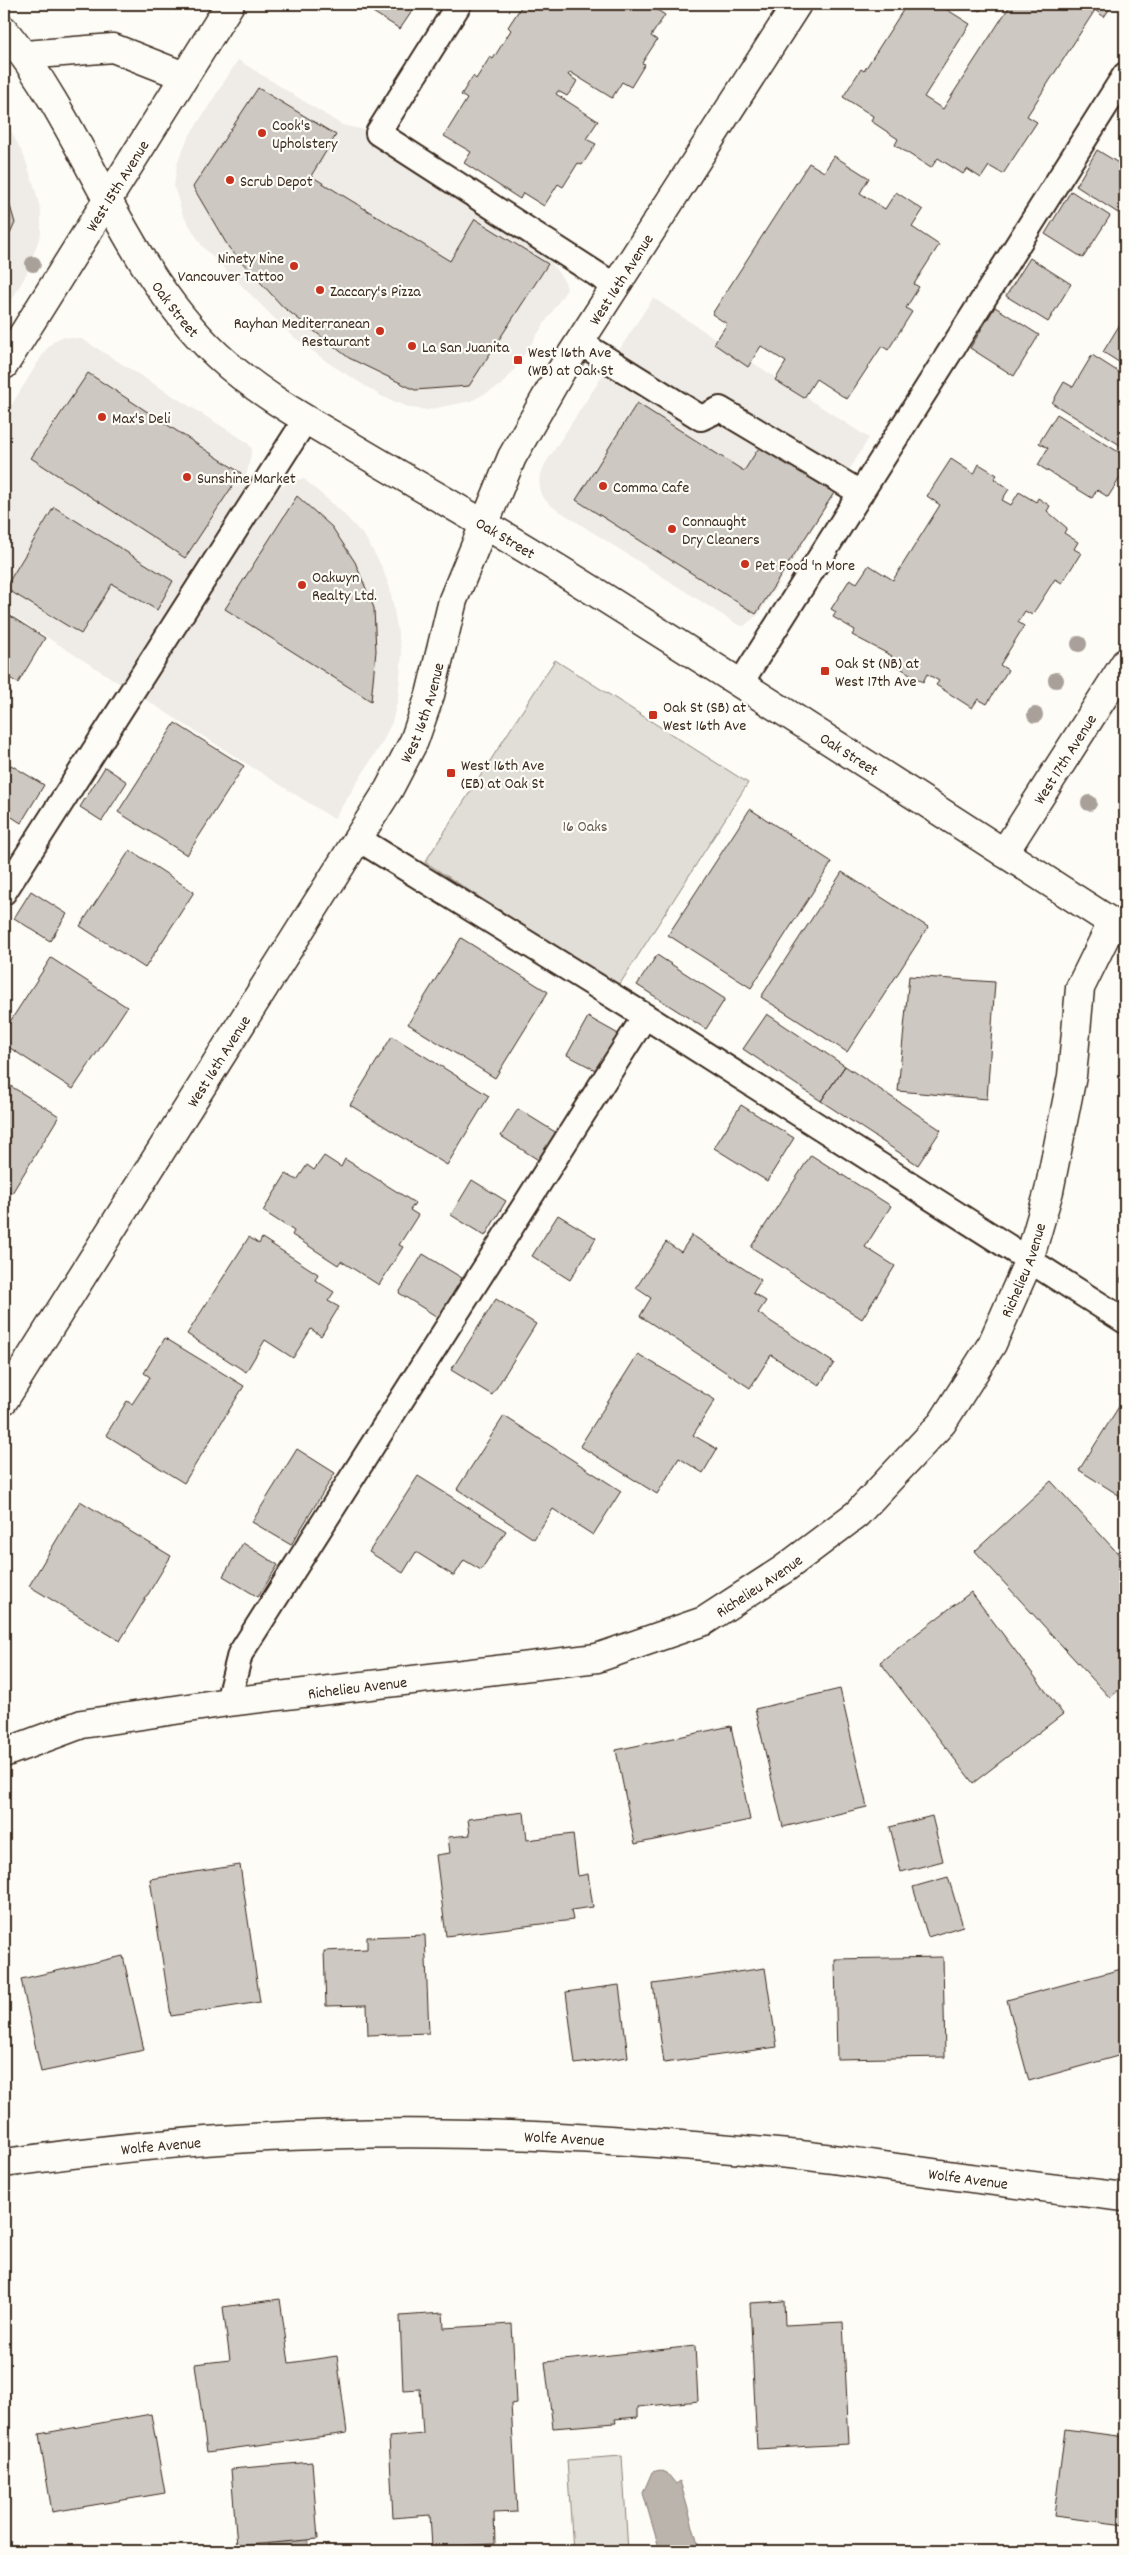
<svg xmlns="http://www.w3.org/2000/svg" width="1129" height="2555" viewBox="0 0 1129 2555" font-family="Dekko,sans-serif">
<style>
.built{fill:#efece7}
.green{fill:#e1ded7;stroke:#8e847a}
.water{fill:#bbb4ad;stroke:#887d74}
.building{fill:#cdc8c2;stroke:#3b2a1e}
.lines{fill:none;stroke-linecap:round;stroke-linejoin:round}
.service-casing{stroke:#3b2a1e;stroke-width:28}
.minor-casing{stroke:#3b2a1e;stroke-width:31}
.tertiary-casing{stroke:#3b2a1e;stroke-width:31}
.secondary-casing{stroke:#3b2a1e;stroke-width:31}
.service{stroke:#fdfcf7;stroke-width:24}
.minor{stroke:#fdfcf7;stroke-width:28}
.tertiary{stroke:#fdfcf7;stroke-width:28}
.secondary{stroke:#fdfcf7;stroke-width:28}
.tree{fill:#a9a199}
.poi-dot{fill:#c8321e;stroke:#fdfcf7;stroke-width:2}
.labels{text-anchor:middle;stroke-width:4.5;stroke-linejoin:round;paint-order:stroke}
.poi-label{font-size:16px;fill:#3b2a1e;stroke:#fdfcf7;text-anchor:start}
.street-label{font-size:16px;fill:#3b2a1e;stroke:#fdfcf7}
.park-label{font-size:16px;fill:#64574c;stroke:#fdfcf7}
</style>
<rect width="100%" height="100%" fill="#fdfcf7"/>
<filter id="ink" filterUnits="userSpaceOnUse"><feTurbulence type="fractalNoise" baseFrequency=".02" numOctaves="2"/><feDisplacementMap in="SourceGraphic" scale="10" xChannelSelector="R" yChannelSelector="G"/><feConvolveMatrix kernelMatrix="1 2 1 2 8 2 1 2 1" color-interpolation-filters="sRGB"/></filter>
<g filter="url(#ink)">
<path class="built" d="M 238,60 L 342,125 L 378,133 L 558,250 L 552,264 L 565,282 L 567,289 L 512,373 L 500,386 L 471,401 L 427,410 L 411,408 L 383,397 L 327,362 L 290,334 L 202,246 L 183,215 L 174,187 L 177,164 L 187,140 Z
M 4,117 L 24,156 L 35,188 L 41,212 L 41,233 L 27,273 L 4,314 Z
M 653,298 L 869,438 L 759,614 L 744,626 L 738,625 L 550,505 L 541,495 L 539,480 L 545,464 Z
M 62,337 L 82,339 L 247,442 L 252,449 L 246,477 L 273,494 L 291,480 L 304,479 L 342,512 L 365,537 L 381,565 L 390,588 L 402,655 L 398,699 L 392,722 L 382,743 L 334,819 L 4,610 L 4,417 L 45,351 L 54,341 Z"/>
<path class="green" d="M 555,660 L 748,783 L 618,987 L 425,862 Z
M 622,2456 L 628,2551 L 573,2551 L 567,2460 Z"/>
<path class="water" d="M 660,2470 L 667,2473 L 676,2484 L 680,2481 L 699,2548 L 686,2551 L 660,2551 L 643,2493 L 652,2472 Z
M 307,2536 L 309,2551 L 270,2551 L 268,2541 Z"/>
<path class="building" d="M 360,4 L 417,4 L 400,29 Z
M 523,4 L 648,4 L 665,15 L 651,36 L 657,40 L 642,63 L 645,64 L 631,87 L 622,82 L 612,98 L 570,72 L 568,75 L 577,81 L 573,88 L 567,96 L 558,91 L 556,94 L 598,121 L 586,139 L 596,144 L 582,165 L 578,163 L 563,187 L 558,184 L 544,206 L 523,193 L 520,199 L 464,163 L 471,152 L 444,136 L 467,99 L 461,95 L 473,76 L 476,79 L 490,57 L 493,59 L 511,30 L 508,27 Z
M 907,4 L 938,4 L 970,24 L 924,97 L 943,109 L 1011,4 L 1113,4 L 1104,17 L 1095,10 L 1027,116 L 1037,122 L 1003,174 L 989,166 L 981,178 L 967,169 L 963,174 L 938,158 L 931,168 L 895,145 L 898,139 L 871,121 L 873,116 L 843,97 L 861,69 L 864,71 Z
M 968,4 L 985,4 L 980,11 Z
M 258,88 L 336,135 L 311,176 L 450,261 L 475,219 L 548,264 L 469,386 L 415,390 L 349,358 L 283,307 L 229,248 L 193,187 Z
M 1097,150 L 1125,167 L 1125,201 L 1118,213 L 1076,186 Z
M 834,156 L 869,178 L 860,193 L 885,209 L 896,192 L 923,210 L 912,227 L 939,245 L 914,284 L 919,287 L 906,308 L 912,312 L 888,350 L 882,346 L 847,399 L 816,379 L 804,398 L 775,380 L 786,362 L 761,346 L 748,367 L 714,344 L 727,324 L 712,314 L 809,163 L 824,172 Z
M 1071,191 L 1110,216 L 1083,258 L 1045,234 Z
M 4,197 L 10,206 L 15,223 L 4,247 Z
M 1030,258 L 1071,284 L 1048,322 L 1006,296 Z
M 1125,277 L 1125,291 L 1119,287 Z
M 995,307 L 1039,335 L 1014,376 L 970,348 Z
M 1125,316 L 1125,366 L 1103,352 Z
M 1092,355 L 1125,376 L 1125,448 L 1052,403 L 1064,382 L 1073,387 Z
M 88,373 L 241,473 L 185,558 L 31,458 Z
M 637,403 L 744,471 L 760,446 L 834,493 L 756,614 L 576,500 Z
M 1057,414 L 1125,456 L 1125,470 L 1108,497 L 1097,490 L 1092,498 L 1038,465 L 1048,448 L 1039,443 Z
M 951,459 L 974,474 L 979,464 L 997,475 L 994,479 L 1009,489 L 1002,500 L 1011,505 L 1019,492 L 1036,502 L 1038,498 L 1050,506 L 1047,511 L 1067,528 L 1064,533 L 1078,542 L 1074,549 L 1081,553 L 1062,583 L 1055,579 L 1032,615 L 1025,611 L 1018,622 L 1024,626 L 1000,665 L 1008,670 L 987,704 L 978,699 L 972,708 L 936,685 L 939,681 L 927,674 L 923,682 L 889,661 L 892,656 L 852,635 L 855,630 L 833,617 L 836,612 L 831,609 L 850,579 L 857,583 L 869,565 L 893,580 L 940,505 L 927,496 Z
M 297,496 L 332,527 L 355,562 L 374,608 L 376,651 L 371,701 L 225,609 Z
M 54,507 L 173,581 L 157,610 L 112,584 L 81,634 L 5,588 Z
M 4,612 L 45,638 L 18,683 L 4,675 Z
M 4,687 L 11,692 L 4,704 Z
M 175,723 L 244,766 L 187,855 L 118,812 Z
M 11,765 L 44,785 L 21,823 L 4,812 L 4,776 Z
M 105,767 L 127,782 L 102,821 L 80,807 Z
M 750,809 L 832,862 L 751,988 L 668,935 Z
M 130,850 L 194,892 L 145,968 L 80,926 Z
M 842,872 L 928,927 L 847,1052 L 761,997 Z
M 31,891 L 67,914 L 50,941 L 14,918 Z
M 461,938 L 548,992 L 495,1078 L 408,1024 Z
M 657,955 L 725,999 L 706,1029 L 637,985 Z
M 51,958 L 127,1007 L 73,1089 L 4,1044 L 4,1031 Z
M 909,976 L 995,982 L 987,1099 L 898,1091 Z
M 767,1014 L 845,1066 L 821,1101 L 743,1049 Z
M 588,1017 L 622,1036 L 601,1073 L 567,1055 Z
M 392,1036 L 489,1096 L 447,1165 L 350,1105 Z
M 845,1066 L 941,1130 L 918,1165 L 821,1101 Z
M 4,1082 L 59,1116 L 12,1193 L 4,1188 Z
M 741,1105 L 794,1138 L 767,1181 L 714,1148 Z
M 518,1109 L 560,1135 L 543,1163 L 501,1136 Z
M 811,1155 L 891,1206 L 865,1247 L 895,1266 L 862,1319 L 751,1247 Z
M 324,1156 L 341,1167 L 345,1159 L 415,1203 L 410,1210 L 418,1215 L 399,1245 L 403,1247 L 379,1285 L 341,1261 L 338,1265 L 292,1235 L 294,1231 L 263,1211 L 286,1174 L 297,1180 L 307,1165 L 314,1170 Z
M 472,1180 L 506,1201 L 485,1236 L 451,1215 Z
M 558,1215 L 596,1238 L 570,1280 L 532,1256 Z
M 692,1235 L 761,1280 L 753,1293 L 766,1301 L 758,1313 L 834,1363 L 819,1386 L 771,1355 L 750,1388 L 640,1316 L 651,1298 L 636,1288 L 666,1242 L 681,1252 Z
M 249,1237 L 259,1244 L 262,1238 L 318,1274 L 315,1280 L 334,1292 L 328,1301 L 339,1307 L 321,1336 L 311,1329 L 293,1358 L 265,1340 L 246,1372 L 187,1334 Z
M 423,1254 L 462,1278 L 439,1318 L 399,1293 Z
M 1125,1271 L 1125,1285 L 1119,1281 Z
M 496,1299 L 536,1324 L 492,1395 L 451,1370 Z
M 165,1338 L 244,1386 L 184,1483 L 106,1435 L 127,1401 L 132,1404 L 150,1377 L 144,1373 Z
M 638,1354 L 715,1400 L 693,1435 L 717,1449 L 703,1473 L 679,1458 L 657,1494 L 580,1446 Z
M 1125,1397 L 1125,1499 L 1079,1470 Z
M 504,1416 L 621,1491 L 593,1535 L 553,1509 L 534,1539 L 457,1489 Z
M 297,1449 L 335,1473 L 291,1545 L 252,1522 Z
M 418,1476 L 506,1531 L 481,1570 L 464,1560 L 454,1576 L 416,1552 L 403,1573 L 369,1552 Z
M 1051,1481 L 1125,1561 L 1125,1684 L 1110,1698 L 975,1551 Z
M 80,1501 L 171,1556 L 120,1641 L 29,1586 Z
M 243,1543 L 278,1565 L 258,1597 L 223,1576 Z
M 971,1592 L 1063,1714 L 973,1783 L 880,1662 Z
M 840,1689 L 867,1807 L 783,1827 L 755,1709 Z
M 731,1726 L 750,1820 L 635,1844 L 616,1750 Z
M 524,1812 L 527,1840 L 573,1834 L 578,1876 L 588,1874 L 593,1907 L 571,1910 L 573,1920 L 446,1936 L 436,1855 L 450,1853 L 448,1837 L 470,1835 L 468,1819 Z
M 932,1816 L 943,1861 L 901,1872 L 890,1827 Z
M 240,1865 L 260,2002 L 171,2016 L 150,1879 Z
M 948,1877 L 963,1926 L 928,1937 L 913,1887 Z
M 425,1935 L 429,2033 L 368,2035 L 367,2005 L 326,2006 L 324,1951 L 367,1949 L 367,1937 Z
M 123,1956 L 144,2050 L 41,2072 L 21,1979 Z
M 943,1957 L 945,2057 L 837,2059 L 835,1959 Z
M 765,1968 L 777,2047 L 664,2063 L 653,1984 Z
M 1125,1968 L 1125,2054 L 1029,2081 L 1007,2000 Z
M 619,1985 L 628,2057 L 575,2064 L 566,1992 Z
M 280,2299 L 289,2363 L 337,2356 L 347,2433 L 207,2452 L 195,2364 L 230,2360 L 223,2307 Z
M 784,2301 L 785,2325 L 843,2322 L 849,2444 L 757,2449 L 750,2303 Z
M 443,2313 L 444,2328 L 512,2324 L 516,2403 L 511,2404 L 517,2512 L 494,2513 L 495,2544 L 432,2547 L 430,2515 L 393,2518 L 389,2437 L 423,2434 L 420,2389 L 403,2390 L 400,2316 Z
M 695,2346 L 698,2401 L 638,2407 L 638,2417 L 615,2419 L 616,2423 L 553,2428 L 545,2362 Z
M 151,2414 L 165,2493 L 52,2512 L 39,2434 Z
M 1065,2429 L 1125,2437 L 1125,2525 L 1054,2516 Z
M 312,2462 L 318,2539 L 237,2546 L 231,2469 Z"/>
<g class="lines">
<g class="service-casing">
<path id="service" d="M 459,4 L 378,133 L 615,286
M 579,342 L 701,418 L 720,409 L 861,493
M 740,684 L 1125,75
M 357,838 L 645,1016 L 1125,1321
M 4,892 L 306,419
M 228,1702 L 240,1654 L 645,1016"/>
</g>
<g class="minor-casing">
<g id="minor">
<path id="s1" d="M 4,365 L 230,4"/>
<path id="s2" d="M 1004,853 L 1125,663"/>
<path id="s3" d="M 4,1753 L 82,1724 L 228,1702 L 597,1658 L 704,1621 L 784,1569 L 857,1514 L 942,1423 L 992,1344 L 1029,1260 L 1049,1191 L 1072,1076 L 1080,988 L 1112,923"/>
</g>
</g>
<g class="tertiary-casing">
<g id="tertiary">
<path id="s4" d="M 4,1400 L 389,789 L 414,741 L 430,695 L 453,600 L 512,457 L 561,371 L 797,4"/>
<path id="s5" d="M 4,2163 C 158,2141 316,2130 472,2134 C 581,2136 691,2145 800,2155 C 837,2159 875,2165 912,2170 C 983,2180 1054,2189 1125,2197"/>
</g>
</g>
<g class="secondary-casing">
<g id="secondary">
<path id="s6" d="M 4,30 C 87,131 120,263 217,355 C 256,392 305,419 351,446 C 420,487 491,527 560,570 C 750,688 938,810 1125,931"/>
<path d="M 25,55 L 113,48 L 184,76"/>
</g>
</g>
<use href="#service" class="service"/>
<use href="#minor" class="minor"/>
<use href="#tertiary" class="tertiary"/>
<use href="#secondary" class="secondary"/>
</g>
<g class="tree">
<circle cx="33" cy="264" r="8"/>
<circle cx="1079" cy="644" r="8"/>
<circle cx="1056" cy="680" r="8"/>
<circle cx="1035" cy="715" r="8"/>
<circle cx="1089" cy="803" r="8"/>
</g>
</g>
<g class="poi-dot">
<circle cx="262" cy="133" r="5"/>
<circle cx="230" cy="180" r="5"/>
<circle cx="294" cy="266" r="5"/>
<circle cx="320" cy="290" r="5"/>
<circle cx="380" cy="331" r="5"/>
<circle cx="412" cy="346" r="5"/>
<rect x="513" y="355" width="10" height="10" rx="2.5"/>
<circle cx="102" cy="417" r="5"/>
<circle cx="187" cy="477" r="5"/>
<circle cx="603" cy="486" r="5"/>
<circle cx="672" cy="529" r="5"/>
<circle cx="745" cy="564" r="5"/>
<circle cx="302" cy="585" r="5"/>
<rect x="820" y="666" width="10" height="10" rx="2.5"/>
<rect x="648" y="710" width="10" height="10" rx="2.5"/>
<rect x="446" y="768" width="10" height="10" rx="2.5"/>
</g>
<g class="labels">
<g class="poi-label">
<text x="272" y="130">Cook's<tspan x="272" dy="18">Upholstery</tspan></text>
<text x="240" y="186">Scrub Depot</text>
<text x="284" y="263" text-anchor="end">Ninety Nine<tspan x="284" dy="18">Vancouver Tattoo</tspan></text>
<text x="330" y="296">Zaccary's Pizza</text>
<text x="370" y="328" text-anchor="end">Rayhan Mediterranean<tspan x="370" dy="18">Restaurant</tspan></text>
<text x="422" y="352">La San Juanita</text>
<text x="528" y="357">West 16th Ave<tspan x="528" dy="18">(WB) at Oak St</tspan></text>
<text x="112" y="423">Max's Deli</text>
<text x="197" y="483">Sunshine Market</text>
<text x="613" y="492">Comma Cafe</text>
<text x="682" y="526">Connaught<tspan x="682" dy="18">Dry Cleaners</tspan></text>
<text x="755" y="570">Pet Food 'n More</text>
<text x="312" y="582">Oakwyn<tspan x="312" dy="18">Realty Ltd.</tspan></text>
<text x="835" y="668">Oak St (NB) at<tspan x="835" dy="18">West 17th Ave</tspan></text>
<text x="663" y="712">Oak St (SB) at<tspan x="663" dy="18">West 16th Ave</tspan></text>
<text x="461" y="770">West 16th Ave<tspan x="461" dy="18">(EB) at Oak St</tspan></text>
</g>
<g class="street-label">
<text dy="6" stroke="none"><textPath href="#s1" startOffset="212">West 15th Avenue</textPath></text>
<text dy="6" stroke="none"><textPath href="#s4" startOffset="1286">West 16th Avenue</textPath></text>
<text dy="6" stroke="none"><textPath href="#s6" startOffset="328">Oak Street</textPath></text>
<text dy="6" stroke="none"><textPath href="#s6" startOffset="732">Oak Street</textPath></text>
<text dy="6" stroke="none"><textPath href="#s4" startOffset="806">West 16th Avenue</textPath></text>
<text dy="6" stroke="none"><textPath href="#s6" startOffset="1138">Oak Street</textPath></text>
<text dy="6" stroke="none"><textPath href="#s2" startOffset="112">West 17th Avenue</textPath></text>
<text dy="6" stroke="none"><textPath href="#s4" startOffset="401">West 16th Avenue</textPath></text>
<text dy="6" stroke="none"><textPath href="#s3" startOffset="1201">Richelieu Avenue</textPath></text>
<text dy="6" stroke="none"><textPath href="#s3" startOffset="781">Richelieu Avenue</textPath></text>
<text dy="6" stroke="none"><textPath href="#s3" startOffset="361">Richelieu Avenue</textPath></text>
<text dy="6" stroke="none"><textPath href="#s5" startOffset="562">Wolfe Avenue</textPath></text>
<text dy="6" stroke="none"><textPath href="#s5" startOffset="158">Wolfe Avenue</textPath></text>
<text dy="6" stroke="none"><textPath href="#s5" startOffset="968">Wolfe Avenue</textPath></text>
</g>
<g class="park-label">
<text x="585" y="831">16 Oaks</text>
</g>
</g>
<rect width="1129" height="2555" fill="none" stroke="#fdfcf7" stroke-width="20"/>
<rect x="10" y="10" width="1109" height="2535" fill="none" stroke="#3b2a1e" stroke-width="2" filter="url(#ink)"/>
</svg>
